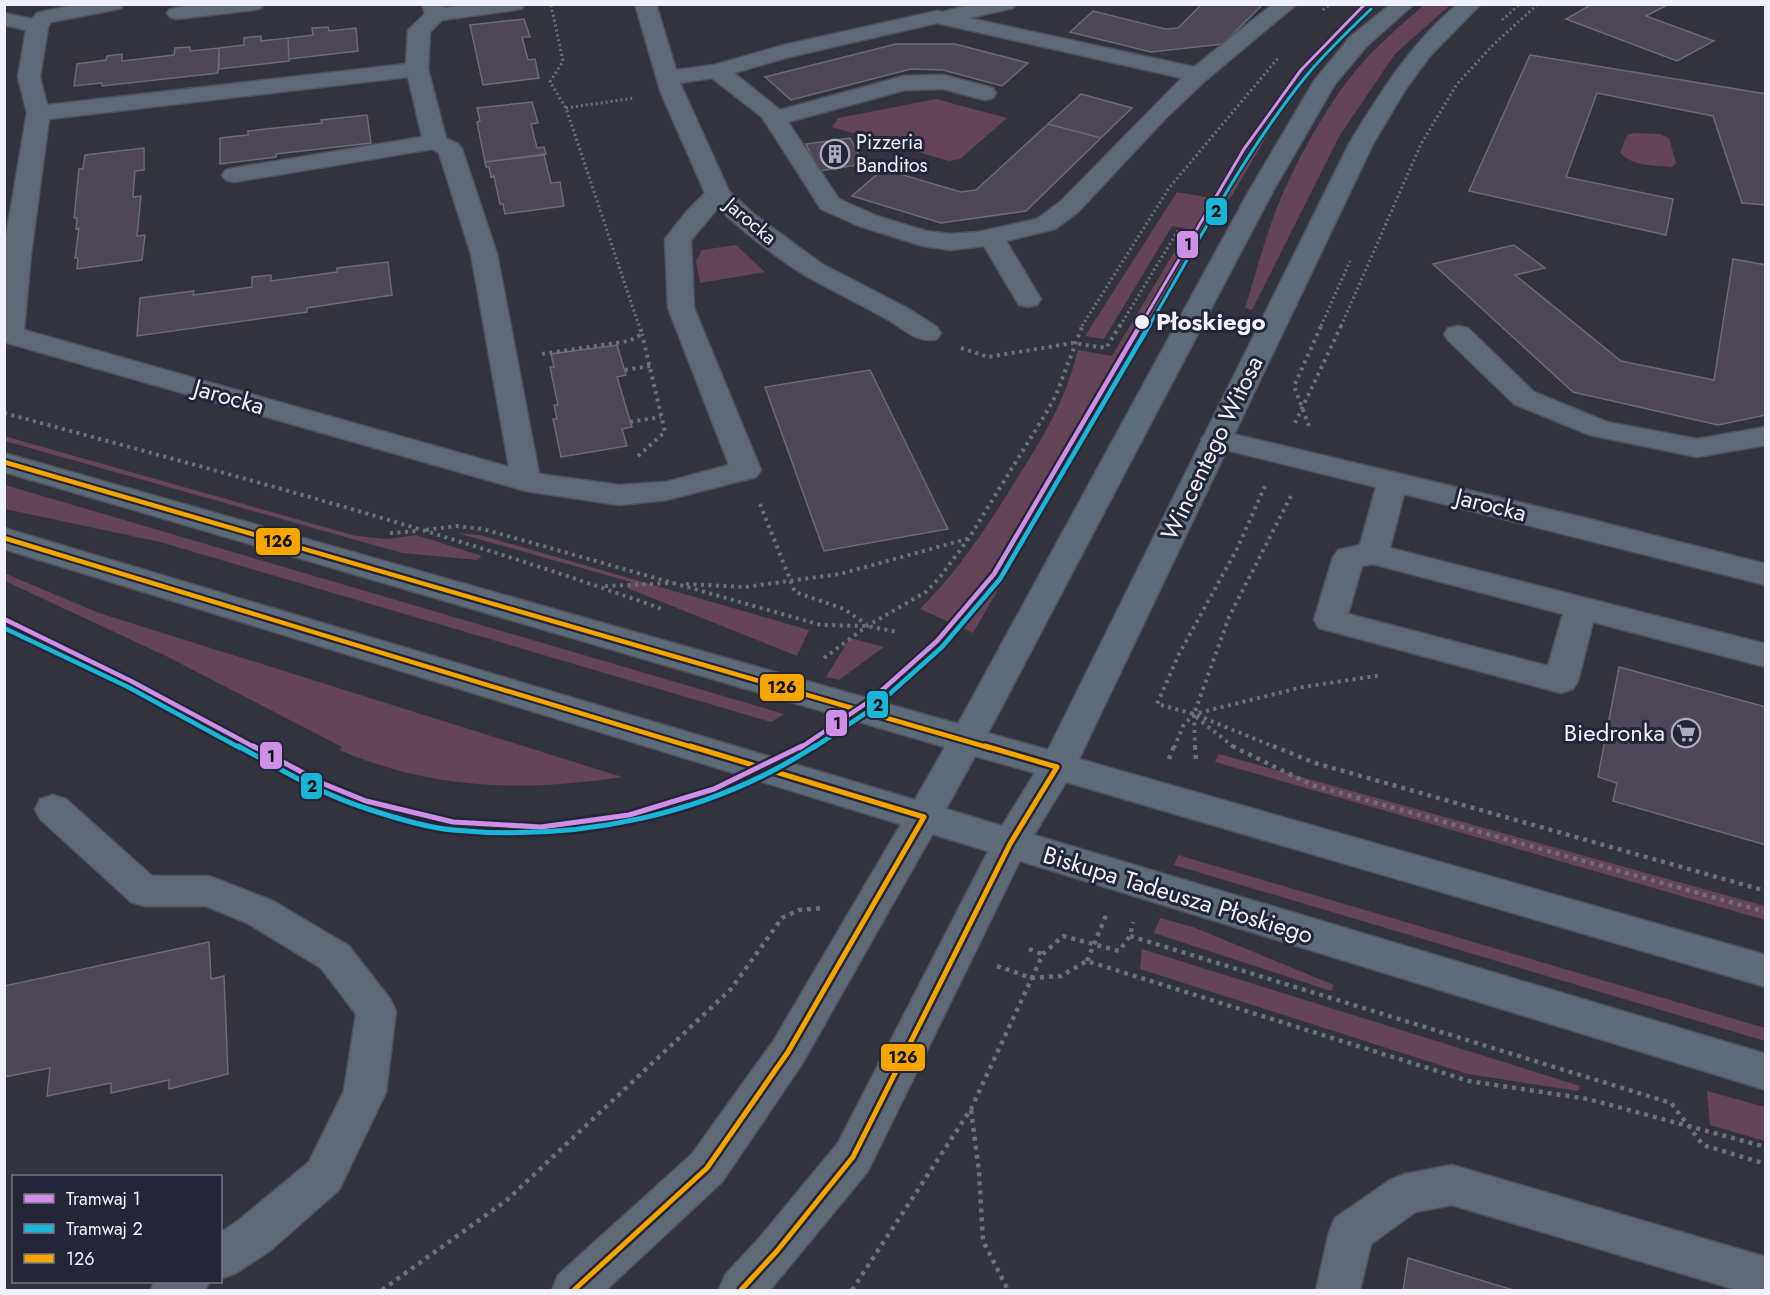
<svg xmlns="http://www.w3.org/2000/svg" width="1770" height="1295" viewBox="0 0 1770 1295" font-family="Jost,sans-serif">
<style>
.green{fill:#644457}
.building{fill:#4e4756;stroke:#6d6b73;stroke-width:1.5}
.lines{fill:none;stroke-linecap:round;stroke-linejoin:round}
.minor-casing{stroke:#51525b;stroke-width:3}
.major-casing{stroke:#51525b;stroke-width:3}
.path-far2{stroke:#6a717a;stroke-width:3;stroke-dasharray:2 3;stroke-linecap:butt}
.path-far1{stroke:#6a717a;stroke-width:4;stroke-dasharray:3 4.5;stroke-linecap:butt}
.path{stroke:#6a717a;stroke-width:4.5;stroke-dasharray:4 5;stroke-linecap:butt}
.minor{fill:#5e6975;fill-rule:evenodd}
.major{fill:#5d6a78;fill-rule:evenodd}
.bus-1-far1-casing{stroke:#242637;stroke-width:9}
.bus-1-casing{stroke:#242637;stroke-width:10}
.bus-1-far1{stroke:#f7a600;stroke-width:4.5}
.bus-1{stroke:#f7a600;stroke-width:5}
.tram-1-far2-casing{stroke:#242637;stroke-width:6}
.tram-1-far1-casing{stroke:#242637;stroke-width:9}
.tram-1-casing{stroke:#242637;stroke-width:10}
.tram-2-far2-casing{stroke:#242637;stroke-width:6}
.tram-2-far1-casing{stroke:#242637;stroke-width:9}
.tram-2-casing{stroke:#242637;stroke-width:10}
.tram-1-far2{stroke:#ce8fe9;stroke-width:3}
.tram-1-far1{stroke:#ce8fe9;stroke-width:4.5}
.tram-1{stroke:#ce8fe9;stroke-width:5}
.tram-2-far2{stroke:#1ab6d8;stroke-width:3}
.tram-2-far1{stroke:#1ab6d8;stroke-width:4.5}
.tram-2{stroke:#1ab6d8;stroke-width:5}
.stop-dot{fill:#f0f1fd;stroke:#242637;stroke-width:2}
.labels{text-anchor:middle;stroke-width:6;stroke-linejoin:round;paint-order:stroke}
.far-poi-label{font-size:20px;fill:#f0f1fd;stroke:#242637;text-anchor:start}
.far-street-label{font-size:20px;fill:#f0f1fd;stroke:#242637}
.stop-label{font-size:24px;font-weight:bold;fill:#f0f1fd;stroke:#242637;text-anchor:start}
.street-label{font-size:24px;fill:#f0f1fd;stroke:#242637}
.poi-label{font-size:24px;fill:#f0f1fd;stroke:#242637;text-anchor:end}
.line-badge{stroke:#242637;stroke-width:2}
.pale-badge-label{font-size:16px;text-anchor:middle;font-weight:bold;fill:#111}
</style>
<rect width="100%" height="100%" fill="#32333d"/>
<path class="green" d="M 1425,4 L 1450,5 L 1395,54 L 1340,135 L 1252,310 L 1245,308 C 1254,280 1261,252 1271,224 C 1285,181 1321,115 1349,79 C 1370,51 1399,27 1425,4 Z
M 1289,97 L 1233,194 L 1212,218 L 1203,233 L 973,633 L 920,609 C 957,572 985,530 1013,485 C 1043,437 1064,405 1078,350 L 1112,356 L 1188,229 L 1172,226 L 1104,339 L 1085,336 L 1177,192 L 1222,200 Z
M 936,99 L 1007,118 L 960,159 L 949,161 L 832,127 L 838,118 Z
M 1635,133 L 1660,134 L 1669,138 L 1676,163 L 1672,167 C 1653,165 1634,167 1620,153 L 1627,135 Z
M 736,245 L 765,272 L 700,283 L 696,261 L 702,250 Z
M 4,436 L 356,536 L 387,539 L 416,535 L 482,556 L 477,560 L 402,553 L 5,441 Z
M 5,485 L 784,714 L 771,722 L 160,542 L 5,509 Z
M 457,533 L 480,535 L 809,630 L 797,656 L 627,588 L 631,582 Z
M 4,573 L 99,613 L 622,777 C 523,792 433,790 339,750 L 342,747 L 168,657 L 5,581 Z
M 850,638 L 884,647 L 839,680 L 826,677 Z
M 1219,754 L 1765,906 L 1765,920 L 1215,762 Z
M 1178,855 L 1765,1028 L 1765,1041 L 1174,865 Z
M 1160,918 L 1193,927 L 1334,985 L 1331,991 L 1154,933 Z
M 1142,949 L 1580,1086 L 1578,1091 L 1468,1074 L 1140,969 Z
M 1707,1091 L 1765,1107 L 1765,1141 L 1710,1125 Z"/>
<path class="building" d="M 1202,4 L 1263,4 L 1223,44 L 1151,52 L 1070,32 L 1093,11 L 1165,29 L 1178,28 Z
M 1592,4 L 1669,4 L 1646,16 L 1714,41 L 1677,61 L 1566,19 Z
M 524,19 L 530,37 L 522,37 L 528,60 L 535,59 L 539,78 L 483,85 L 470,25 Z
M 328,27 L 329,31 L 356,28 L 358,51 L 289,59 L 288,38 L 313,35 L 312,28 Z
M 261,36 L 261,41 L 288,38 L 289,61 L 219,69 L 219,48 L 244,45 L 244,38 Z
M 896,44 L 955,44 L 1028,63 L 1002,86 L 943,70 L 911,69 L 791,100 L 765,77 Z
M 190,47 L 190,51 L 219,48 L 218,73 L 102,86 L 102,83 L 74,86 L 77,64 L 106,60 L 107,56 L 122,54 L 122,61 L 174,55 L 175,48 Z
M 1530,55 L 1766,94 L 1766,205 L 1742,203 L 1713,116 L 1597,93 L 1566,177 L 1673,199 L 1666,235 L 1469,191 Z
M 1081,94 L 1132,108 L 1101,138 L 1048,124 Z
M 532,102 L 538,123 L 531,124 L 537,148 L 544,147 L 546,154 L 485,162 L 477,122 L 480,121 L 477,108 Z
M 367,115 L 371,143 L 276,154 L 276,157 L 220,164 L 220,138 L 248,135 L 248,131 L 322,123 L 321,120 Z
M 1048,124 L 1101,138 L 1026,211 L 941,223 L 852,196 L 883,169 L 961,192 L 976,190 Z
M 850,138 L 864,164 L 819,171 L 806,144 Z
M 144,148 L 144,170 L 135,171 L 133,197 L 141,196 L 137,236 L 145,235 L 142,260 L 77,269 L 78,258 L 75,258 L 79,228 L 76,229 L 77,218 L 74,218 L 79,169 L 83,169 L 85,155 Z
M 544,155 L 551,183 L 560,182 L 564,206 L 505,214 L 503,204 L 500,204 L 494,176 L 491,177 L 489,167 L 486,167 L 485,162 Z
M 1514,245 L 1545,268 L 1515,275 L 1621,361 L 1714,380 L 1733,259 L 1766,265 L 1766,415 L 1718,425 L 1573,392 L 1433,264 Z
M 388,262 L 392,295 L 307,308 L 307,312 L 137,336 L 140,298 L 194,291 L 193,295 L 252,287 L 252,277 L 271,275 L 271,281 L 337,272 L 337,268 Z
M 617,345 L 626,375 L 617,377 L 632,427 L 622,429 L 627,446 L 561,457 L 553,419 L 557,419 L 554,405 L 558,405 L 550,367 L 554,367 L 551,354 Z
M 870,370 L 948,529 L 824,551 L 765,387 Z
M 1619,667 L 1766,707 L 1766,845 L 1613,801 L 1617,783 L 1598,777 Z
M 209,942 L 211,979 L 224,976 L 228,1074 L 169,1089 L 169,1080 L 111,1093 L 111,1083 L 47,1096 L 50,1068 L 4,1077 L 4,986 Z
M 1408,1258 L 1513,1290 L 1403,1290 Z"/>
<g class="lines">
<g class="minor-casing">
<path id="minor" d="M 78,4 L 124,4 L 121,8 L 114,10 L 51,22 L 48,27 L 40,77 L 47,105 L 406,64 L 408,30 L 425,14 L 422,4 L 443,4 L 444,8 L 466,4 L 525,4 L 522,8 L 515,10 L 442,20 L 430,32 L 428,69 L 446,138 L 458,144 L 462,149 L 497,254 L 539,474 L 619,485 L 666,482 L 729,465 L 668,308 L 665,239 L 687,211 L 705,193 L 661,93 L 635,4 L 656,4 L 676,70 L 714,65 L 784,45 L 937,11 L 943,12 L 973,4 L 1016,4 L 1013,8 L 969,18 L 1194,67 L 1273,4 L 1297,4 L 1206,80 L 1165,119 L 1078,212 L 1055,229 L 1006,241 L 1041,299 L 1037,305 L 1028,307 L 1019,305 L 984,246 L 950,250 L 923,246 L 859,226 L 821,209 L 762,117 L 712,78 L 680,83 L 729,191 L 755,215 L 822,264 L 907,308 L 937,327 L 941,333 L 937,339 C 915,344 901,326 883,317 C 858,303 831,290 806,276 C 775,257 744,232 718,208 L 691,240 L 694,308 L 761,470 L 756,477 L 666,500 L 619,505 L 526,491 L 4,342 L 4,248 L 27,113 L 18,77 L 26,30 L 4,25 L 4,13 L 32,19 L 37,13 ZM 937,23 L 1182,78 L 1060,202 L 1037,219 L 978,232 L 950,234 L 926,231 L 877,216 L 839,199 L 788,122 L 905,90 L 943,89 L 985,100 L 993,98 L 996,93 L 993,88 L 943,75 L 904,76 L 780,110 L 734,73 L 789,57 ZM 408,77 L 422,137 L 234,168 L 226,170 L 222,175 L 226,180 L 234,182 L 432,149 L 439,153 L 471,254 L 509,467 L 24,330 L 31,254 L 49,119 Z
M 196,4 L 264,4 L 261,8 L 254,10 L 177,19 L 170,17 L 167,13 L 170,9 Z
M 1458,326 L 1468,328 L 1534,392 L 1607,422 L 1697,439 L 1766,427 L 1766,445 L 1697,457 L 1590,435 L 1514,404 L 1448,340 L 1444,334 L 1448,328 Z
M 1216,430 L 1581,517 L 1766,564 L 1766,585 L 1404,494 L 1390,548 L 1766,644 L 1766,667 L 1593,622 L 1578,681 L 1573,689 L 1561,693 L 1319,628 L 1314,620 L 1333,557 L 1338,550 L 1360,545 L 1376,487 L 1206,445 L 1201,439 L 1206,433 ZM 1373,564 L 1563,614 L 1548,666 L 1348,614 L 1362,566 Z
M 53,795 L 66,799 L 152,876 L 209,876 L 273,901 L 349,946 L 390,999 L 396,1011 L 386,1092 L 339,1190 L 271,1250 L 236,1273 L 220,1279 L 220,1233 L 239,1220 L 309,1162 L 344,1091 L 356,1014 L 321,968 L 247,923 L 206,906 L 144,906 L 131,902 L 40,819 L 35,809 L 40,799 Z
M 924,803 L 937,807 L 942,817 L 802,1064 L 722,1182 L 606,1290 L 552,1290 L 558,1275 L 692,1154 L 774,1040 L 911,807 Z
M 1010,830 L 1023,834 L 1028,844 L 868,1171 L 770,1290 L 719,1290 L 725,1275 L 761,1236 L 838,1143 L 997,834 Z
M 1452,1165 L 1766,1257 L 1766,1290 L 1737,1290 L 1452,1205 L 1415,1212 L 1371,1244 L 1360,1290 L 1316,1290 L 1329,1232 L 1335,1218 L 1390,1180 L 1405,1174 Z
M 154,1282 L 209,1282 L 205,1290 L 151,1290 Z"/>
</g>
<g class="major-casing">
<path id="major" d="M 1391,4 L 1414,4 L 1366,47 L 1335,84 L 1273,191 L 988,733 L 1048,750 L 1349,144 C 1380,93 1411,43 1458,4 L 1481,4 L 1430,56 L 1407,87 L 1373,144 L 1079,759 L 1766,955 L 1766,987 L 1066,782 L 1034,835 L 1766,1054 L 1766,1090 L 4,549 L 4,528 L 915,800 L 945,747 L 4,472 L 4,453 L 958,724 L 1249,191 L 1314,81 L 1350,37 ZM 975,756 L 1035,773 L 1002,826 L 946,809 Z"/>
</g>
<path class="path-far2" d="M 551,5 L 563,61 L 550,82 L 566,108 L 639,326
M 1323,10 L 1330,4
M 1502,20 L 1520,4
M 566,108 L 635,98
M 1082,326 L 1169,188 L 1279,57
M 1120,326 L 1179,229
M 1321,326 L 1350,261
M 1341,326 L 1421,144 L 1457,84 L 1494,44 L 1538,4"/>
<path class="path-far1" d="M 961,348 L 988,357 L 1073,343 L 1106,348 L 1121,324
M 542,354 L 629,341 L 642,334 L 639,324
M 625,370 L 650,366
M 4,413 C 225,473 446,531 662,609
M 630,422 L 661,417
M 1295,423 L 1342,324
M 1309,426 L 1294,386 L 1322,324
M 638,456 L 665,432 L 642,334
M 1265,486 L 1237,549 L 1179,654 L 1157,704 L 1194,714 L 1277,748
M 760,504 L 795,592 L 844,609 L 866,624
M 426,530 L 456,526 L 483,529 L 821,625 L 867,626 L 898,632
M 390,533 L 418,531
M 686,584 L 745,587 L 840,574 L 967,539
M 605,586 L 673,583
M 824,658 L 867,626 L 926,592 L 940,577 L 969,538 L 1046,413 L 1056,395 L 1083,324
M 1196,717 L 1235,748
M 1174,748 L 1183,726 L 1194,714 L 1303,687 L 1382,675
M 1195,748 L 1194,714 L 1229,617 L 1292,494"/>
<path class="path" d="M 1195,746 L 1196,760
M 1232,746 L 1312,785 L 1766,912
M 1273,746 L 1315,763 L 1766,891
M 1169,759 L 1174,746
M 1130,936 L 1671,1103 L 1703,1145 L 1766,1164
M 1029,949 L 1042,954
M 1087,961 L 1107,913
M 997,966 L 1032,978 L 1061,976 L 1087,961 L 1469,1081 L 1588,1099 L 1766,1147
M 971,1110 L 979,1172 L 983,1241 L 1008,1290
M 382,1290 L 507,1200 L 731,989 L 782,918 L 799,910 L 822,908
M 852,1290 L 971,1109 L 1043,954 L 1063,936 L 1119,951 L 1130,936 L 1133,922"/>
<use href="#minor" class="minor"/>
<use href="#major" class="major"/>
<g class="bus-1-far1-casing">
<path id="bus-1-far1" d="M 4,462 L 990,748
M 4,538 L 695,748"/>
</g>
<g class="bus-1-casing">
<path id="bus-1" d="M 574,1290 L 707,1168 L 788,1052 L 924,817 L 690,746
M 741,1290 L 777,1251 L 853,1157 L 1010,844 L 1057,767 L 985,746"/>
</g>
<use href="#bus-1-far1" class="bus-1-far1"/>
<use href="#bus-1" class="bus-1"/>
<g class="tram-1-far2-casing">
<path id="tram-1-far2" d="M 1140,326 L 1244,149 L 1301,70 L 1365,4"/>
</g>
<g class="tram-1-far1-casing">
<path id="tram-1-far1" d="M 4,619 L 131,681 L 256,748
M 800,748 L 871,700 L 937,641 L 994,574 L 1141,324"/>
</g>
<g class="tram-1-casing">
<path id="tram-1" d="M 253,746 L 324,784 L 366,801 L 453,822 L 541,827 L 629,815 L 714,789 L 802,746"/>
</g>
<g class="tram-2-far2-casing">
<path id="tram-2-far2" d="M 1149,326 C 1199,241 1245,151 1307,75 C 1327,51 1349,30 1371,9"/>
</g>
<g class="tram-2-far1-casing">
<path id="tram-2-far1" d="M 4,628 L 128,687 L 240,748
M 813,748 L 875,707 L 942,647 L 1000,579 L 1150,324"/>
</g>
<g class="tram-2-casing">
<path id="tram-2" d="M 238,746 C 279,768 320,794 365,808 C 389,816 428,828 453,830 C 578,842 709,815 815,746"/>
</g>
<use href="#tram-1-far2" class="tram-1-far2"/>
<use href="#tram-1-far1" class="tram-1-far1"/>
<use href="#tram-1" class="tram-1"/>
<use href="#tram-2-far2" class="tram-2-far2"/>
<use href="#tram-2-far1" class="tram-2-far1"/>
<use href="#tram-2" class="tram-2"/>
</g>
<defs>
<g id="building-ring" transform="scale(1.5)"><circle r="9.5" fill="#242637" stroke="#aeaeba" stroke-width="1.5"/><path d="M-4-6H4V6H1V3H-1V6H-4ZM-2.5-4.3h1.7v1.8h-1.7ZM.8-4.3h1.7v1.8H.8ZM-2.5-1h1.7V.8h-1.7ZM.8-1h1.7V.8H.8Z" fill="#aeaeba"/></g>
<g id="supermarket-ring" transform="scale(1.5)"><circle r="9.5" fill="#242637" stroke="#aeaeba" stroke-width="1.5"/><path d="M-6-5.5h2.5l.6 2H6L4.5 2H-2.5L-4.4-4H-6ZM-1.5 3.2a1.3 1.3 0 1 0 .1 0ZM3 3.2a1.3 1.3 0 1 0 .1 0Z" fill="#aeaeba"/></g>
</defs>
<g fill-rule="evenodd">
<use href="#building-ring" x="835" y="154"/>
<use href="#supermarket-ring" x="1686" y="733"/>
</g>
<circle class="stop-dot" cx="1142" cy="322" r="8"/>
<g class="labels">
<g class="far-poi-label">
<text x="856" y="149">Pizzeria<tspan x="856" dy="23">Banditos</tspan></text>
</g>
<g class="far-street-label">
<text transform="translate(751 221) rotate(40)" y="7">Jarocka</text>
</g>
<g class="stop-label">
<text x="1156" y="330">Płoskiego</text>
</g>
<g class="street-label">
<text transform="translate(229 397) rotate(16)" y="8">Jarocka</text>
<text transform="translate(1212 448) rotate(-64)" y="8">Wincentego Witosa</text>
<text transform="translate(1491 505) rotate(14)" y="8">Jarocka</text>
<text transform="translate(1178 895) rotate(17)" y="8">Biskupa Tadeusza Płoskiego</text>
</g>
<g class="poi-label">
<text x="1665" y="741">Biedronka</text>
</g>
</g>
<g class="line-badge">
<rect x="1205" y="197" width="23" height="29" rx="6" fill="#1ab6d8"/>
<rect x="1176" y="230" width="23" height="29" rx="6" fill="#ce8fe9"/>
<rect x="255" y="527" width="46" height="29" rx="6" fill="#f7a600"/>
<rect x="759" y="673" width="46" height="29" rx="6" fill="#f7a600"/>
<rect x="866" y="690" width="23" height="29" rx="6" fill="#1ab6d8"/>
<rect x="825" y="709" width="23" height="28" rx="6" fill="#ce8fe9"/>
<rect x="259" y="741" width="24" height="29" rx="6" fill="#ce8fe9"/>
<rect x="300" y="772" width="23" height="28" rx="6" fill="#1ab6d8"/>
<rect x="880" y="1043" width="46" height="29" rx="6" fill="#f7a600"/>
</g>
<g class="pale-badge-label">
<text x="1216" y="217">2</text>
<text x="1188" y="250">1</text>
<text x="278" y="547">126</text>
<text x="782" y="693">126</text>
<text x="878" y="711">2</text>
<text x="837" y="729">1</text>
<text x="271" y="762">1</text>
<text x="312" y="792">2</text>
<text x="903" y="1063">126</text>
</g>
<rect width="1770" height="1295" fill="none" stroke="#f0f1fd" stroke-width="12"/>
<rect x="12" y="1175" width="210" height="108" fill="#242637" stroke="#767786" stroke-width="1.5"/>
<rect x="24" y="1194" width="30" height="9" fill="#ce8fe9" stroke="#767786" stroke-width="1.5"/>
<text x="66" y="1205" font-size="18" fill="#f0f1fd">Tramwaj 1</text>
<rect x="24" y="1224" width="30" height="9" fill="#1ab6d8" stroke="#767786" stroke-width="1.5"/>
<text x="66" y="1235" font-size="18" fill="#f0f1fd">Tramwaj 2</text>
<rect x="24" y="1254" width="30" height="9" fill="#f7a600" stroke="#767786" stroke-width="1.5"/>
<text x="66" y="1265" font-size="18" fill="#f0f1fd">126</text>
</svg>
